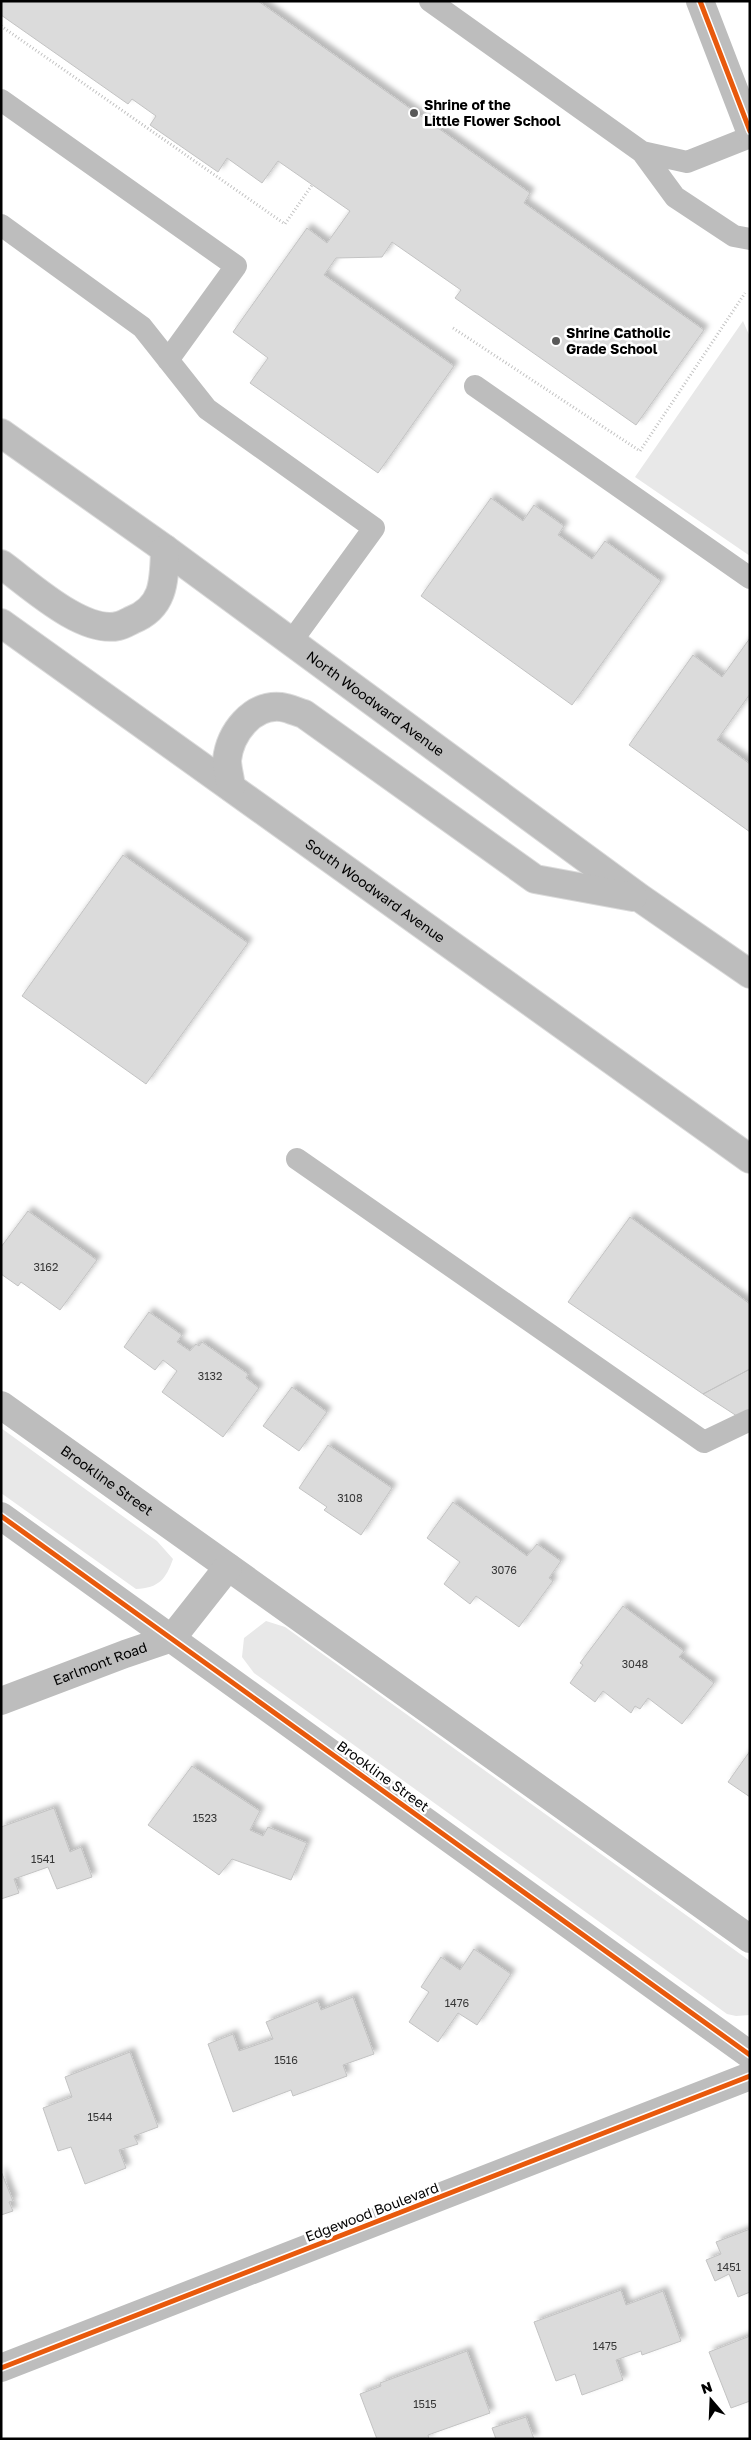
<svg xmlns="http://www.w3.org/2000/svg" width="751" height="2440" viewBox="0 0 751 2440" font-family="'Golos Text',sans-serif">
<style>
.green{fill:#e8e8e8}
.building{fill:#dbdbdb;stroke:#c3c3c3;filter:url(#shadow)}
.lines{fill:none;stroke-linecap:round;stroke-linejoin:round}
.primary-casing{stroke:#dbdbdb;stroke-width:30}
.path{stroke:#c2c2c2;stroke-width:3;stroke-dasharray:1 2.5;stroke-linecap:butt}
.service{stroke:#bdbdbd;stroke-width:22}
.minor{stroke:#bdbdbd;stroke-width:28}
.primary{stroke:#bdbdbd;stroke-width:28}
.cycleway-casing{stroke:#fff;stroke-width:8}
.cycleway{stroke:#e8590c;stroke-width:5}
.poi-dot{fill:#595959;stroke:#fff;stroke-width:2}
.labels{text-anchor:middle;stroke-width:5;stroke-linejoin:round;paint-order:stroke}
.number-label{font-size:11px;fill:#373737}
.poi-label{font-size:14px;font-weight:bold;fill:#000;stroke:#fff;text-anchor:start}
.street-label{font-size:14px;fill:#000;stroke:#fff}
</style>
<defs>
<filter id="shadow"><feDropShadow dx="4.5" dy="-4.5" stdDeviation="2.5" flood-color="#0004"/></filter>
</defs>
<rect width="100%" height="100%" fill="#fff"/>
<path class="green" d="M 743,321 L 750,337 L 750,556 L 635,477 Z
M 1,1428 L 157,1541 L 173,1559 C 166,1579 159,1588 136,1589 L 1,1493 Z
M 266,1621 L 285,1627 L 750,1961 L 750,2015 L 736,2016 L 727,2014 L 254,1673 L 242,1657 L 244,1638 Z"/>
<path class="building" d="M 1,1 L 258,1 L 530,193 L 524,203 L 704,330 L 636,425 L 455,298 L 461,290 L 392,242 L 382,257 L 336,258 L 324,275 L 454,366 L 378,473 L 250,383 L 268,358 L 233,332 L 307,228 L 327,243 L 350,211 L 278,161 L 262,183 L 227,158 L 218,172 L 150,125 L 156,116 L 132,99 L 128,104 L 1,15 Z
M 491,498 L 523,521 L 534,505 L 564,526 L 558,535 L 592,559 L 605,541 L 661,581 L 572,705 L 421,596 Z
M 750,638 L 750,694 L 717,740 L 750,764 L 750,832 L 629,745 L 693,655 L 722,677 Z
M 123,855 L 248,943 L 146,1084 L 22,996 Z
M 28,1211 L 97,1260 L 60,1310 L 21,1282 L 18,1286 L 1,1274 L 1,1247 Z
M 630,1217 L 750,1304 L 750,1369 L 703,1394 L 568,1302 Z
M 149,1312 L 182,1335 L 177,1342 L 190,1351 L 196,1344 L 199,1346 L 202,1342 L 248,1374 L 246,1378 L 259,1388 L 223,1437 L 162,1392 L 177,1371 L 163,1360 L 155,1370 L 124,1347 Z
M 750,1369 L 750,1434 L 743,1420 L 703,1394 Z
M 292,1387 L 327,1412 L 299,1451 L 263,1426 Z
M 328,1445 L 392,1488 L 361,1535 L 324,1510 L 327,1507 L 299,1488 Z
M 453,1502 L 527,1556 L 537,1544 L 561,1561 L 549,1578 L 553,1581 L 519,1627 L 476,1596 L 470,1604 L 444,1584 L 460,1562 L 427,1538 Z
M 623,1606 L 684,1651 L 679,1657 L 714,1683 L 682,1724 L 648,1698 L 640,1709 L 635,1706 L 631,1713 L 603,1691 L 595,1702 L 570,1683 L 583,1665 L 580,1663 Z
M 750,1751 L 750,1797 L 728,1782 Z
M 192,1766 L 260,1811 L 250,1830 L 263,1836 L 268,1827 L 307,1843 L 291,1880 L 232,1859 L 219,1875 L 148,1825 Z
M 54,1808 L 70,1852 L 81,1847 L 92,1877 L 57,1889 L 48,1867 L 14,1879 L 19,1893 L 1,1899 L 1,1827 Z
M 474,1949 L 511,1974 L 477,2025 L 458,2013 L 438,2042 L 409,2022 L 429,1992 L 421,1987 L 441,1957 L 460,1970 Z
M 353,1997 L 374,2054 L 343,2065 L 347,2076 L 293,2096 L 291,2090 L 233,2112 L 208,2044 L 233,2034 L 239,2051 L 273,2039 L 266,2022 L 318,2001 L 321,2010 Z
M 130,2052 L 158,2127 L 134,2136 L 138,2144 L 119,2150 L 126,2168 L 85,2184 L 71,2147 L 58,2151 L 43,2108 L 72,2097 L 65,2077 Z
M 1,2171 L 13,2201 L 9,2202 L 13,2211 L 1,2215 Z
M 750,2229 L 750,2292 L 738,2297 L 729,2274 L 715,2281 L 706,2260 L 721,2254 L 716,2242 Z
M 621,2290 L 626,2305 L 663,2291 L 681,2341 L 642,2355 L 641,2351 L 616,2360 L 623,2380 L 582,2395 L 575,2374 L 556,2381 L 534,2322 Z
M 750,2336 L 750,2401 L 731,2408 L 709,2352 Z
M 467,2351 L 490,2413 L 428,2435 L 429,2439 L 377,2439 L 360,2394 L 381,2386 L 380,2383 Z
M 526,2417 L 534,2439 L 496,2439 L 492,2428 Z"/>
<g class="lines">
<g class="primary-casing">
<g id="primary">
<path id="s3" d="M 1,433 L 165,549 L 640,898 L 750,974"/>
<path d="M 1,564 C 29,584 82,634 118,626 C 123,625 128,622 132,620 C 165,607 164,580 165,549"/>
<path id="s4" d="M 1,623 L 750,1159"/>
<path d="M 231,787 C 230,778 227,768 227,760 C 230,733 252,704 281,707 C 289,708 297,712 304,714 L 535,879 L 633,897"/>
</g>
</g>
<path class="path" d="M 1,26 L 285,224 L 312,185
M 453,328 L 640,451 L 745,293"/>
<path class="service" d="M 430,1 L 642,152 L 675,197 L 734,236 L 750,239
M 1,100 L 236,266 L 168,360
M 642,152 L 687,162 L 750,137
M 1,225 L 142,327 L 207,409 L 374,528 L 291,642
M 475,386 L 750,578
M 297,1159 L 704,1442 L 750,1420"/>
<g class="minor">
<path d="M 700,1 L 750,131"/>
<path id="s1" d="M 1,1405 L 750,1939"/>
<path d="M 1,1516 L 750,2055"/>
<path id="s2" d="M 1,1701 L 125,1654 L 172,1638 L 228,1567"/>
<path d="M 1,2368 L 750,2076"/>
</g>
<use href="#primary" class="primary"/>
<g class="cycleway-casing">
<path id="cycleway" d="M 700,1 L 750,131
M 1,1516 L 750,2055
M 1,2368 L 750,2076"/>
</g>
<use href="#cycleway" class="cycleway"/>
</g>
<g class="poi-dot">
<circle cx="414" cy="113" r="5"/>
<circle cx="556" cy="341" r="5"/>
</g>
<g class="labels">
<g class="number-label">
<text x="46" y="1271">3162</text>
<text x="210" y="1380">3132</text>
<text x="350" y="1502">3108</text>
<text x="504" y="1574">3076</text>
<text x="635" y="1668">3048</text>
<text x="205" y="1822">1523</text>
<text x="43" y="1863">1541</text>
<text x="457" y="2007">1476</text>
<text x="286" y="2064">1516</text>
<text x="100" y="2121">1544</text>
<text x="729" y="2271">1451</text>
<text x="605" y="2350">1475</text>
<text x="425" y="2408">1515</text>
</g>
<g class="poi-label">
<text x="424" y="110">Shrine of the<tspan x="424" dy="16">Little Flower School</tspan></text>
<text x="566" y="338">Shrine Catholic<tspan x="566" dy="16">Grade School</tspan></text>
</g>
<g class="street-label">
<text dy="5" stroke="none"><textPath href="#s3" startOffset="462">North Woodward Avenue</textPath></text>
<text dy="5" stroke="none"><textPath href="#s4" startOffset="460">South Woodward Avenue</textPath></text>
<text dy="5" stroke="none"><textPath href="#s1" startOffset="130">Brookline Street</textPath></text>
<text dy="5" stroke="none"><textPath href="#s2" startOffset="106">Earlmont Road</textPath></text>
<text transform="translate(383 1776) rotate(36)" y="5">Brookline Street</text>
<text transform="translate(372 2212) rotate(-21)" y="5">Edgewood Boulevard</text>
</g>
</g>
<rect width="751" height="2440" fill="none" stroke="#000000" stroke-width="5"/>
<g transform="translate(711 2400) rotate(341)" stroke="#ffffff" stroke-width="4" paint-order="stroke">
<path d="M0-4L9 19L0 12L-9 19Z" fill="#000000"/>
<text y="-8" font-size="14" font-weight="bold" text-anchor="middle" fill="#000000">N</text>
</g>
</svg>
